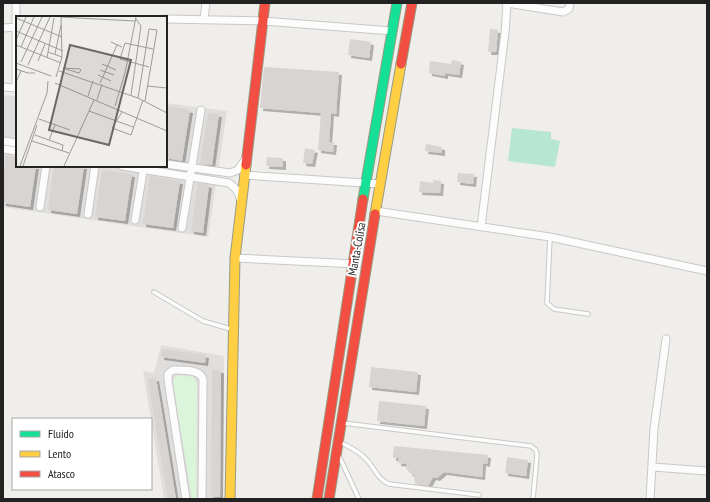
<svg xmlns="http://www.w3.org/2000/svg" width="710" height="502" viewBox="0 0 710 502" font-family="'PT Sans Narrow',sans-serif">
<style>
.residential{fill:#dfdedc}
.park{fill:#daf5da}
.pitch{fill:#b7e6d2}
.building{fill:#d7d4d2;filter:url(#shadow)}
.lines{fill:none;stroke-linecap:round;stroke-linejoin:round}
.lane-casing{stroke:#c9c8c7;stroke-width:5.5}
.street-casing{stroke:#c9c8c7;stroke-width:9}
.fast-casing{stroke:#999a82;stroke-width:11}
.slow-casing{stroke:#999a82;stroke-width:11}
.jam-casing{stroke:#999a82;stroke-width:11}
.lane{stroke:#fdfcfc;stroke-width:3.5}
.street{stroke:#fdfcfc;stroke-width:7}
.fast{stroke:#16e098;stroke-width:9}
.slow{stroke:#ffcf43;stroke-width:9}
.jam{stroke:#f24e42;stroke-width:9}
.labels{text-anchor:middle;stroke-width:4;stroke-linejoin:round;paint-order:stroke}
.street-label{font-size:12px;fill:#222;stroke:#fff}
.inset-road{fill:none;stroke:#9e9c9b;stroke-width:1}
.view{fill:#6a6968;fill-opacity:0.15;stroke:#6a6968;stroke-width:2}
.inset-edge{fill:none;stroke:#222;stroke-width:2}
</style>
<defs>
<filter id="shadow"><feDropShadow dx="3" dy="3" stdDeviation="0" flood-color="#0004"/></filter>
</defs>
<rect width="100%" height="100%" fill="#f0eeeb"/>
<path class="residential" d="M 3,95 L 17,96 L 17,166 L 166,166 L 166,103 L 227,111 L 208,237 L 3,207 Z
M 161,345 L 224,356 L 223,499 L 164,499 L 143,371 L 154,373 Z"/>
<path class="park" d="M 178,375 L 193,377 L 197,384 L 196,499 L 192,499 L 173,382 L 175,377 Z"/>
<path class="pitch" d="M 512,128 L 551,132 L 551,139 L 560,141 L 555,167 L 508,161 Z"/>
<path class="building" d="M 490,29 L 498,30 L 496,52 L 488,52 Z
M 350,39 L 371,42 L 369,58 L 348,55 Z
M 452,60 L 461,62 L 459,75 L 445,73 L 445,76 L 429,73 L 430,61 L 451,64 Z
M 264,67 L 339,72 L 336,114 L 331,113 L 329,142 L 334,142 L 333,152 L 318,150 L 321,113 L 260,108 Z
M 166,106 L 190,110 L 182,161 L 166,158 Z
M 208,113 L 219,114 L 212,165 L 200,164 Z
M 426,144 L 442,147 L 442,153 L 425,151 Z
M 305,148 L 315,150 L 312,164 L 303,163 Z
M 6,155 L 17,157 L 17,166 L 36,166 L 30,207 L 3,203 L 3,176 Z
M 267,157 L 283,158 L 283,167 L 266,166 Z
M 54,166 L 84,166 L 77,214 L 48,210 Z
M 102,170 L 132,174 L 125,221 L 95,217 Z
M 458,173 L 474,174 L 473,184 L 457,182 Z
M 150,176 L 180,181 L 173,228 L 143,224 Z
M 433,180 L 441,181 L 440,193 L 419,192 L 420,181 L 433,183 Z
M 198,183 L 209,185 L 203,233 L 191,231 Z
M 162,349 L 206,355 L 205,363 L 161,357 Z
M 371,367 L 418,372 L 416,392 L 369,387 Z
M 212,370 L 221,370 L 220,497 L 211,497 Z
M 156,378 L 161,407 L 176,499 L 168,499 L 150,393 L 148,379 Z
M 379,401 L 426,406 L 424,426 L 377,421 Z
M 394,446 L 488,455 L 487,464 L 483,463 L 482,477 L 444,472 L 437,478 L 433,477 L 428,486 L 415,484 L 414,475 L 411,474 L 406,468 L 407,464 L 398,463 L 399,458 L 393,458 Z
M 507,457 L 528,460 L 526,476 L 505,473 Z"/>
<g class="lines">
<g class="lane-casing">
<path id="lane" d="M 550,237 L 547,303 L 554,309 L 588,314
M 154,292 L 203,321 L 234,330
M 343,423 L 531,446 L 536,450 L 537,455 L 533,499
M 340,442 C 349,447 359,451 366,459 C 374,467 378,480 389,484 L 479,495
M 339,456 L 359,499"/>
</g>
<g class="street-casing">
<path id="street" d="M 506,3 L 563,12 L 569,9 L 570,3
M 166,19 L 263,21 L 392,31
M 204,19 L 206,3
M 3,28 L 17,27
M 3,87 L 16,88 L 16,3
M 3,141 L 17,143
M 3,149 L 17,151
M 166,164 L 230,173 L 238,170 L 246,158
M 122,166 L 229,183 L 237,190 L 241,201
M 244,175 L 380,184
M 40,207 L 46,166
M 376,211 L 550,237 L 707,271
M 88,214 L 95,166
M 135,220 L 144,166
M 481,227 L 505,33 L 507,3
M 182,228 L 201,110
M 235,258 L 357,264
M 653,467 L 707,471
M 186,499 L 168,380 L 168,374 L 173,370 C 182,370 200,369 203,379 L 202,499
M 650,499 L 654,429 L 666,339"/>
</g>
<g class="fast-casing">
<path id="fast" d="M 363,199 L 397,3"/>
</g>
<g class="slow-casing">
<path id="slow" d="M 375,214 L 401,64
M 230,499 L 235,258 L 246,165"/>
</g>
<g class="jam-casing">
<path id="jam" d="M 401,64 L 412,3
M 246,165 L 265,3
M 317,499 L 363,199
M 329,499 L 375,214"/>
</g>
<use href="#lane" class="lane"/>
<use href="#street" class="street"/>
<use href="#fast" class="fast"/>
<use href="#slow" class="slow"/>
<use href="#jam" class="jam"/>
</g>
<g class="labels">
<g class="street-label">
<text transform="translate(357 249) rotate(-80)" y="4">Manta-Colisa</text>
</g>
</g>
<g transform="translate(16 16)">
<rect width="151" height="151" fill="#f0eeeb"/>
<path class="inset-road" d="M 45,1 L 62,2M 0,2 L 46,21M 62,2 L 119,5M 0,15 L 47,35M 0,24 L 10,1M 95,26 L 106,31M 0,29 L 45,47M 5,31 L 18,1M 32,36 L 46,41M 39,38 L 45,9M 31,42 L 38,2M 22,45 L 29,28M 5,46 L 26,1M 0,47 L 35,60M 86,48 L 100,54M 12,49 L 34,1M 133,51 L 104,43 L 109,27 L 137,33M 47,52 L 64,53 L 65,54 L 63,57 ZM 0,53 L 12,57 L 19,57M 84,54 L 98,59M 43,55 L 122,82 L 151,97M 82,59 L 95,65M 40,61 L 46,41 L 45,1M 0,66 L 5,55M 39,67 L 151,115M 84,67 L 101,29M 131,70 L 151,72M 115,79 L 125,10 L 120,3M 72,80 L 77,65M 122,82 L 133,13 L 141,14 L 129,85M 81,84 L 86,68M 99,90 L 109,57 L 120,1M 73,95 L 117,111M 106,96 L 96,112 L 115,119 L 127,84M 23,103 L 54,114M 19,119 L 47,129 L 46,135M 33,124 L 39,109M 16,125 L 53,137M 4,150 L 31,77 L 32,65M 7,150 L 21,109M 48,150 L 78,84"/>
<path class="view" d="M 54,29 L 115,44 L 93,129 L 33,114 Z"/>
<rect width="151" height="151" class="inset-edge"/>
</g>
<rect width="710" height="502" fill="none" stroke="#222222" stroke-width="8"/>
<rect x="12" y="418" width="140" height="72" fill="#ffffff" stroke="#a7a7a7"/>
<rect x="20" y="431" width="20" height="6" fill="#16e098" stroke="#a7a7a7"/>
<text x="48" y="438" font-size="12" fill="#222222">Fluido</text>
<rect x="20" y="451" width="20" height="6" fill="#ffcf43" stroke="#a7a7a7"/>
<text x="48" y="458" font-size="12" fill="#222222">Lento</text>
<rect x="20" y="471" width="20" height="6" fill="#f24e42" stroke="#a7a7a7"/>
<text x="48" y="478" font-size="12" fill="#222222">Atasco</text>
</svg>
